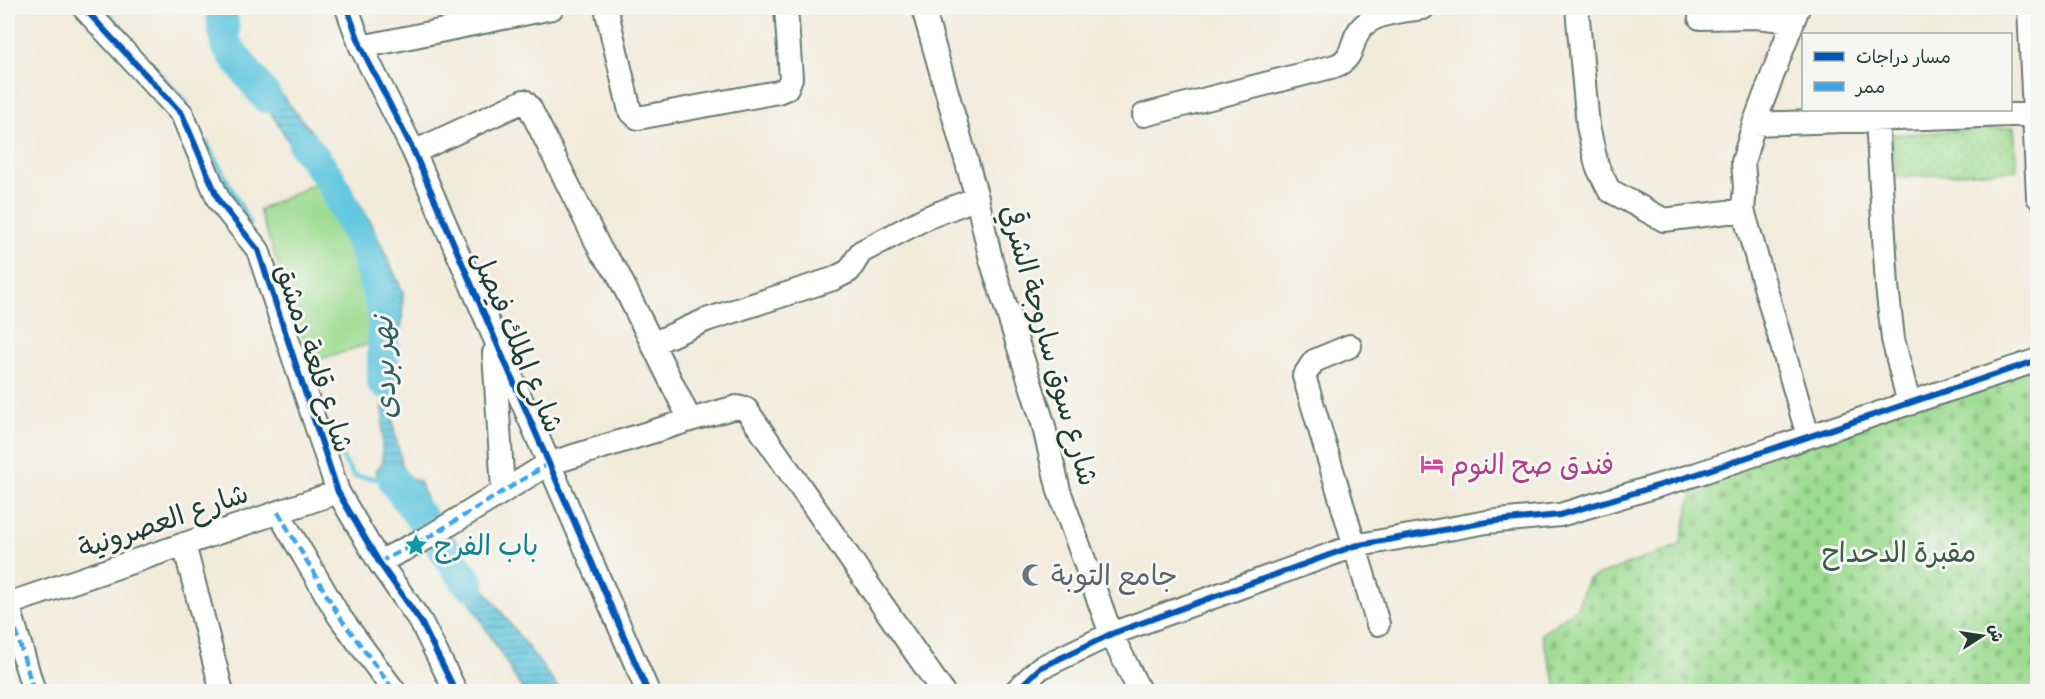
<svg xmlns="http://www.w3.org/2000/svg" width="2045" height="699" viewBox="0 0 2045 699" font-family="Caveat,'Playpen Sans Arabic',sans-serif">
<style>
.green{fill:#9cdb90;stroke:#5e8c62;stroke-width:1.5}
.cemetery{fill:url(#cemetery-stones);stroke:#5e8c62;stroke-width:1.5}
.park{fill:url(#park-dots);stroke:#5e8c62;stroke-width:1.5}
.water{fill:url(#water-rules);stroke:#40828a;stroke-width:1.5}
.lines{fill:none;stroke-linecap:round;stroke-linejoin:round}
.stream{stroke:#62c7df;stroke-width:5}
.river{stroke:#62c7df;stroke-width:32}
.minor-casing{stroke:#687a6e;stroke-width:26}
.minor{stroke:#fff;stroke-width:22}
.quiet{stroke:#3da4eb;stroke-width:4.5;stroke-dasharray:9 4.5;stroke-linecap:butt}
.cycleway-casing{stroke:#f6f6f2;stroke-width:10}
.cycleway{stroke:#0057b8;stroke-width:6}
.labels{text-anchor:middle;stroke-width:6;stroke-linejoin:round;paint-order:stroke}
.street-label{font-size:28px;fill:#1f3d34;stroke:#f6f6f2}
.hotel-label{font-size:28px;fill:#b23c85;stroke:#f6f6f2;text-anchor:start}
.culture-label{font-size:28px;fill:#0d838f;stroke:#f6f6f2;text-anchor:start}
.park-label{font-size:28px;fill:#385d46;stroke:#f6f6f2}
.worship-label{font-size:28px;fill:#5b616d;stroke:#f6f6f2;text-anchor:start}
.water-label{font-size:30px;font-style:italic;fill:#30605f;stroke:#f6f6f2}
</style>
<defs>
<pattern id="cemetery-stones" width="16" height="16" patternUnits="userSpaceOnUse" patternTransform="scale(1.5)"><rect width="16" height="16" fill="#9cdb90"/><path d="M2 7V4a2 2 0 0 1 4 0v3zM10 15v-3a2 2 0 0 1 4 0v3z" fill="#86bd7d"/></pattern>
<pattern id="park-dots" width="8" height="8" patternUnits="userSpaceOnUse" patternTransform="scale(1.5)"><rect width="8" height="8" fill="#9cdb90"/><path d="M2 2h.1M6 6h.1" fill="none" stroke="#86bd7d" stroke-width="1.8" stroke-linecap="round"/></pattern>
<pattern id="water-rules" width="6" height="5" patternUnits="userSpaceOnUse" patternTransform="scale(1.5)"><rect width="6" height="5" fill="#62c7df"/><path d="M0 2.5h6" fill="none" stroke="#50a3b6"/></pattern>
</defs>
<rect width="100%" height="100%" fill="#f6f6f2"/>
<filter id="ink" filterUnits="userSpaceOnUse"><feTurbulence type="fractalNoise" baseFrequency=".0167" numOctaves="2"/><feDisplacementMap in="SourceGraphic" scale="12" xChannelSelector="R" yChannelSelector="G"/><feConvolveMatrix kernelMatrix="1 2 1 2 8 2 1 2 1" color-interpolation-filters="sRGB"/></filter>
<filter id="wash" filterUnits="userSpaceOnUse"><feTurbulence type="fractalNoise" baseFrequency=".008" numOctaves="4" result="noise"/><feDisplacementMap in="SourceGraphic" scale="24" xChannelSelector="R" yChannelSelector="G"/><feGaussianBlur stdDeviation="1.35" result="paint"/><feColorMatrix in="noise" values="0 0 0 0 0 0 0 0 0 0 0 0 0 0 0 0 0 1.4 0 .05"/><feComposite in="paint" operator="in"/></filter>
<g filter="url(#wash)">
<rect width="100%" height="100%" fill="#f1ebda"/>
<path class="green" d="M 318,182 L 341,214 L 376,309 L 372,343 L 312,362 L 259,210 Z"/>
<path class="cemetery" d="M 2037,360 L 2037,691 L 1558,691 L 1541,634 L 1577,608 L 1588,579 L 1680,545 L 1697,474 Z"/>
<path class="park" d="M 2014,127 L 2017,170 L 1895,178 L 1892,135 Z"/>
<path class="water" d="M 252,59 L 330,154 L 370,221 L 403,292 L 402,322 L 392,365 L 391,393 L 394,431 L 405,476 L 419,481 L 428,503 L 419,516 L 404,516 L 375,471 L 382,464 L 383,400 L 376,358 L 383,338 L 383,310 L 363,245 L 330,179 L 294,150 L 239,62 Z
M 454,543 C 485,595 525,641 560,691 L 523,691 L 456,578 L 446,571 L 433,556 Z"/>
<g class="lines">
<path class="stream" d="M 105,8 L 141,54
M 157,71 L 187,104
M 206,142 L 250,224
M 331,439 L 354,476 L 380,479"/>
<path class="river" d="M 221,8 L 224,32
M 226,45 L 266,97
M 304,145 L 330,179 L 363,245 L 383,310 L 383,382
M 394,481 L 469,584"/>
</g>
</g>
<g filter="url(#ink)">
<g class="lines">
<g class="minor-casing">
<path id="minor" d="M 84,8 L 182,114 L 219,201 L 258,250 L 338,492 L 379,562 L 421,622 L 456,692
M 347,8 L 361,47 L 414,152 L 648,692
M 606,8 L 630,111 L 638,118 L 778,92 L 787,88 L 791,78 L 786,8
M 923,8 L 977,198 L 991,260 L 1043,423 L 1059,491 L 1111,634 L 1140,692
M 1577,8 L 1588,126 L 1597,166 L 1609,190 L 1664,220 L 1743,210
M 1798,8 L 1754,124 L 1743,162 L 1745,187 L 1743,210 L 1808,436
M 2029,8 L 2038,197
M 1700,18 L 1756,17 L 1792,21
M 361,47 L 552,8
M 1144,115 L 1335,66 C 1357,58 1349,38 1364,25 C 1378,12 1406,11 1423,8
M 1877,119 L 1887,286 L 1893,339 L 1909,404
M 1754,124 L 2038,114
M 414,152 L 524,101 L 530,108 L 601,251 L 617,272 L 690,420
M 652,344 L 706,320 L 833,279 L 849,271 L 861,252 L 926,218 L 977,198
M 1350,346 L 1314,361 L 1304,376 L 1378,624
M 494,353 L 503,489
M 278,512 L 339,616 L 395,692
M 184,544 L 222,692
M 379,562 L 429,537 L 548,464 L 690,420 L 736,407 L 746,409 L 943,692
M 8,604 L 338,492
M 8,604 L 34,692
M 1015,692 L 1040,668 L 1111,634 L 1354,546 L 1487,522 L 1560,515 L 1697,474 L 2038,360"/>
</g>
<use href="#minor" class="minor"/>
<path class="quiet" d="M 278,512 L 339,616 L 395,692
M 379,562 L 429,537 L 548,464
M 8,604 L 34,692"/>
<g class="cycleway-casing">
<path id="cycleway" d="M 84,8 L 182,114 L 219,201 L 258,250 L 338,492 L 379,562 L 421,622 L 456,692
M 347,8 L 361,47 L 414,152 L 648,692
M 1015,692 L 1040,668 L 1111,634 L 1354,546 L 1487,522 L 1560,515 L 1697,474 L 2038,360"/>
</g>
<use href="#cycleway" class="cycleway"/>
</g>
</g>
<defs>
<g id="hotel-bare" transform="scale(1.8)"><path d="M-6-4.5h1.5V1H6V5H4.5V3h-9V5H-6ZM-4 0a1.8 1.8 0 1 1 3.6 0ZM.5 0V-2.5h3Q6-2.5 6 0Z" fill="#d1479c" stroke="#f6f6f2" stroke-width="2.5" paint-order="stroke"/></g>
<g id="sight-bare" transform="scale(1.8)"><path d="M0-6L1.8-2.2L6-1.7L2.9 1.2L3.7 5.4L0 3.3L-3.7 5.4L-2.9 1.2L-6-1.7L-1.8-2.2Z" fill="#0f9aa8" stroke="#f6f6f2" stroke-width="2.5" paint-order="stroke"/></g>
<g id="mosque-bare" transform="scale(1.8)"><path d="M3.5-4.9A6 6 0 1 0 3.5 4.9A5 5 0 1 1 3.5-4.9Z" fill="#6b7280" stroke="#f6f6f2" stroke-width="2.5" paint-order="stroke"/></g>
</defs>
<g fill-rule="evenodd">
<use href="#hotel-bare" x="1432" y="464"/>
<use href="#sight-bare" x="416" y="545"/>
<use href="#mosque-bare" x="1033" y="575"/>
</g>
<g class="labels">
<g class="street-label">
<text transform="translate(518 341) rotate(67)" y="10">شارع الملك فيصل</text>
<text transform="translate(1050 345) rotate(74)" y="10">شارع سوق ساروجة الشرقي</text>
<text transform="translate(315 358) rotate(72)" y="10">شارع قلعة دمشق</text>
<text transform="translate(163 520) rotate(-19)" y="10">شارع العصرونية</text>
</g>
<g class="hotel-label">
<text x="1450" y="474">فندق صح النوم</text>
</g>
<g class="culture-label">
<text x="434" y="555">باب الفرج</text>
</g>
<g class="park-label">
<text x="1899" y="562">مقبرة الدحداح</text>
</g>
<g class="worship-label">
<text x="1051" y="585">جامع التوبة</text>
</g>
<g class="water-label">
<text transform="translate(384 368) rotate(-92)" y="10">نهر بردى</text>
</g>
</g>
<rect width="2045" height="699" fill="none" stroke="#f6f6f2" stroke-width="30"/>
<rect x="1802" y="33" width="210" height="78" fill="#f6f6f2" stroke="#a0aca6" stroke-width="1.5"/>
<rect x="1814" y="52" width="30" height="9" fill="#0057b8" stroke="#a0aca6" stroke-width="1.5"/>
<text x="1856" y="63" font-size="18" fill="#1f3d34">مسار دراجات</text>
<rect x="1814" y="82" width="30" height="9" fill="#3da4eb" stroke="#a0aca6" stroke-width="1.5"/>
<text x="1856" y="93" font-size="18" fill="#1f3d34">ممر</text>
<g transform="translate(1982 636) rotate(78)" stroke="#f6f6f2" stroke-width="4.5" paint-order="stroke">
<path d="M0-4.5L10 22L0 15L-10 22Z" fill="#1f3d34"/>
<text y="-9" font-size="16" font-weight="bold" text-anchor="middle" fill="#1f3d34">ش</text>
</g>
</svg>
